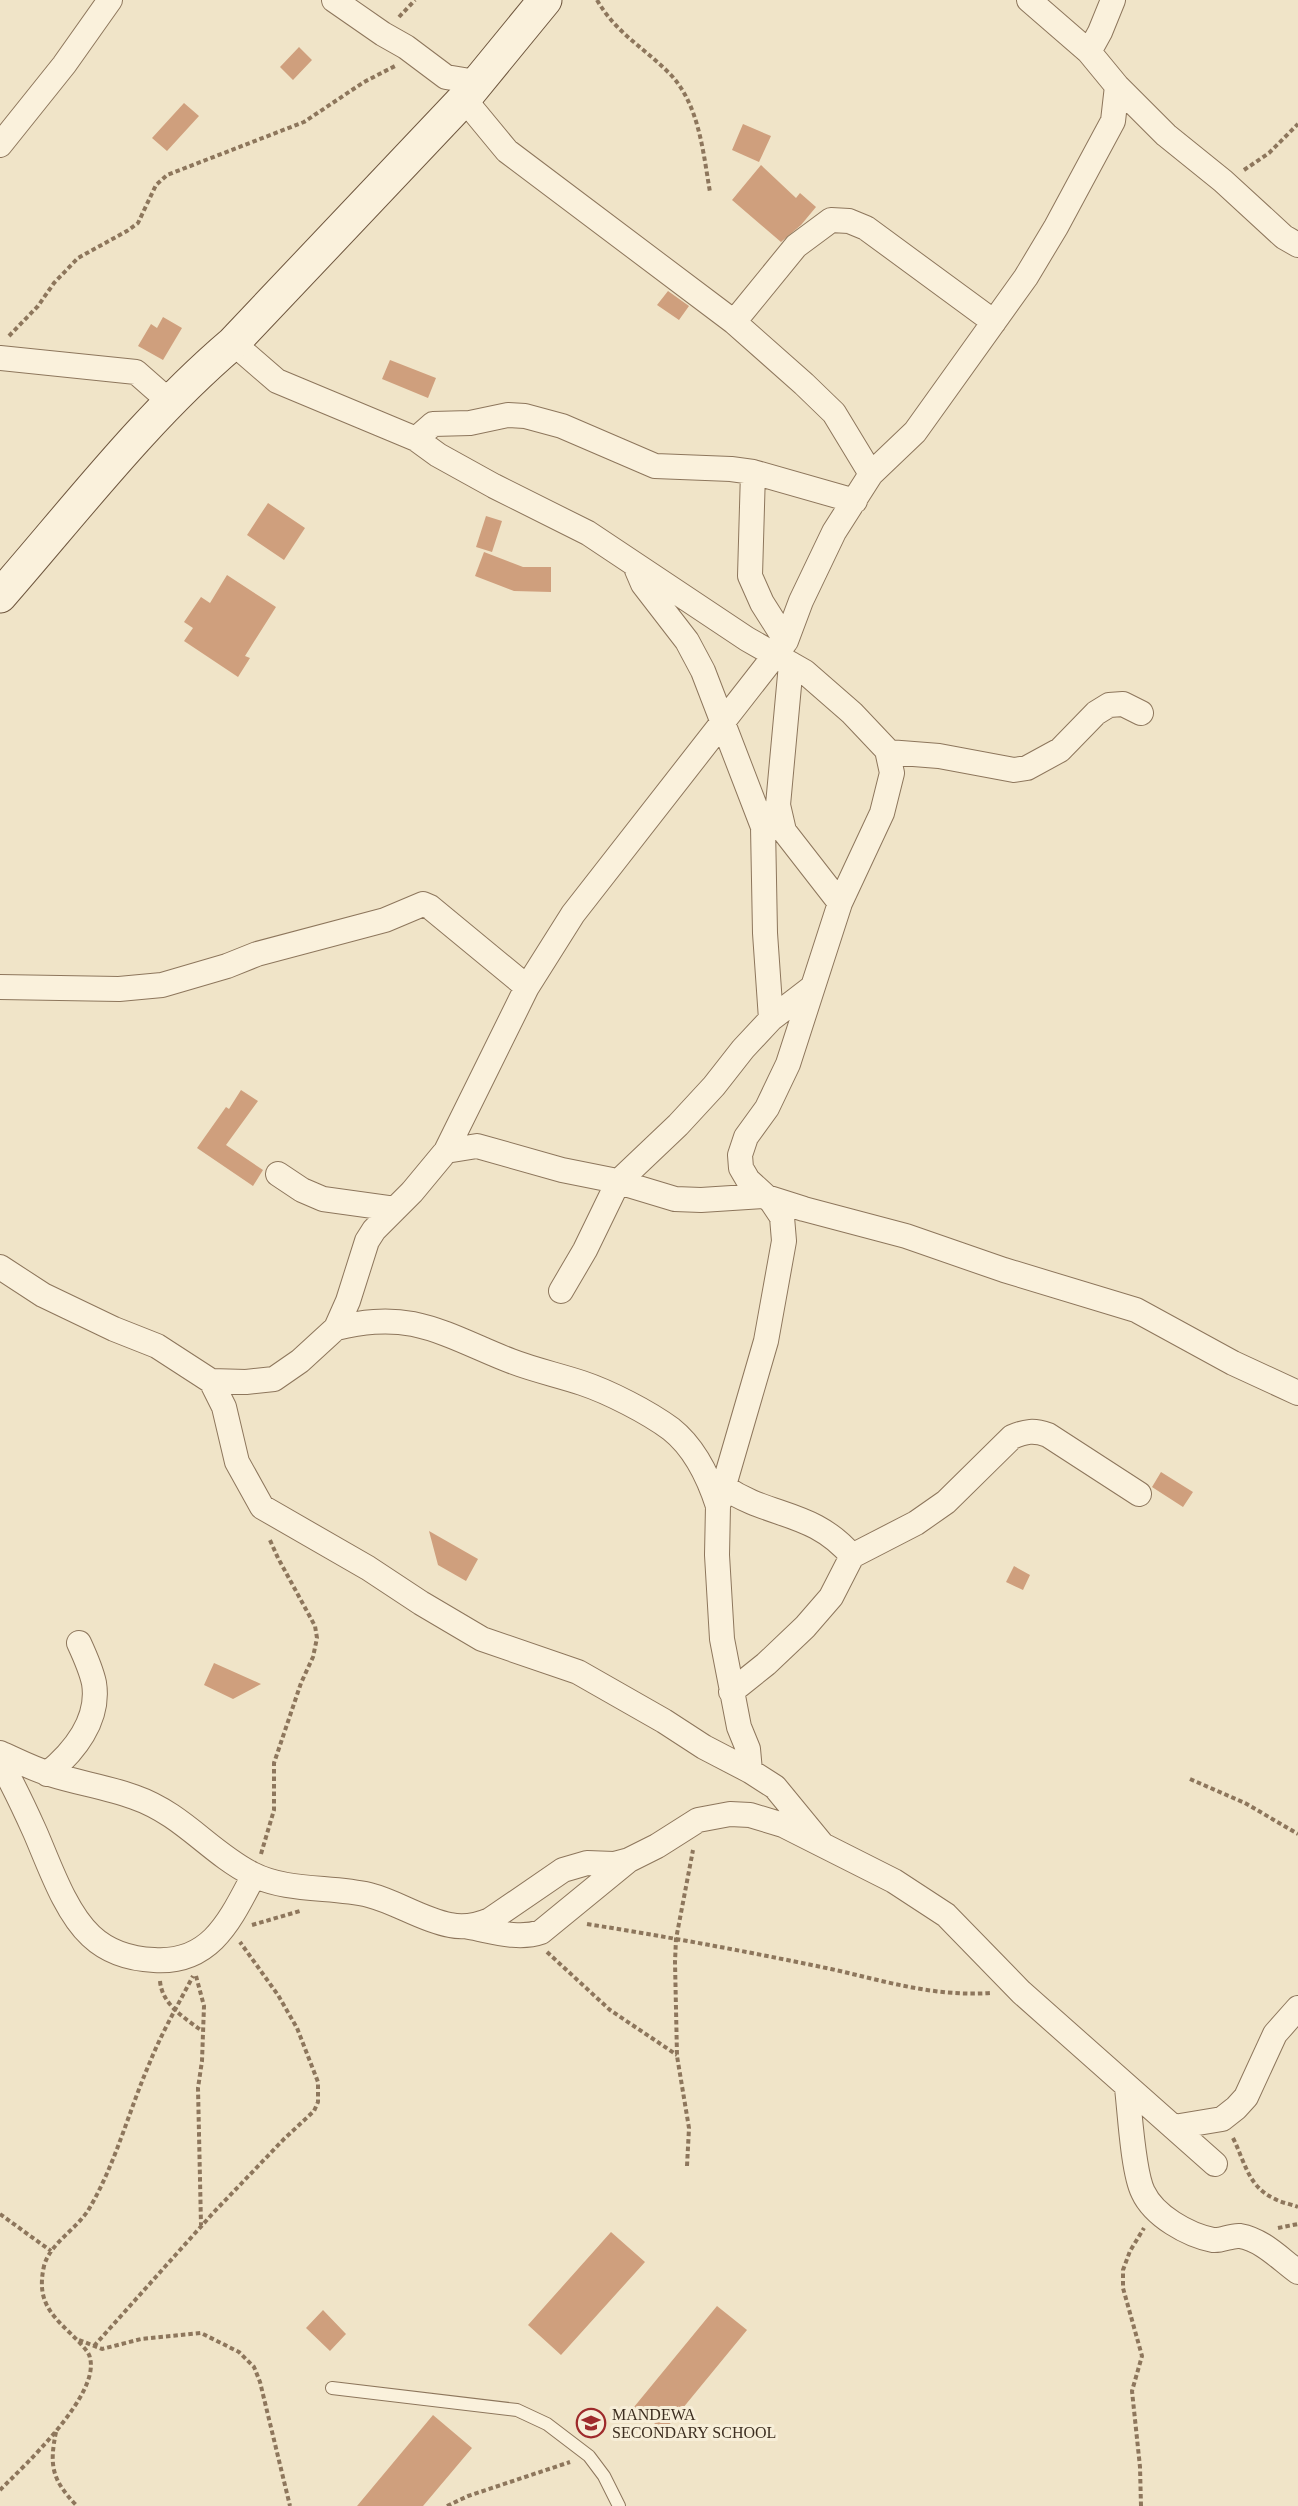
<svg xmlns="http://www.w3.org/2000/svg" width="1298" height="2506" viewBox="0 0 1298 2506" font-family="Georgia,serif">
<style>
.building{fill:#cf9f7d}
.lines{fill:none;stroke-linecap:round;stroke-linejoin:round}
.lane-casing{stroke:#8d765c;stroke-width:14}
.street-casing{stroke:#8d765c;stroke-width:26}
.secondary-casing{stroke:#6f573f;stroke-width:35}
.path{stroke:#8d765c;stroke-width:4;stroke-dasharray:4.5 3;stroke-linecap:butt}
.lane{stroke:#faf1dc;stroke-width:12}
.street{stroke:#faf1dc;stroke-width:24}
.secondary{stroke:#faf1dc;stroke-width:33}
.labels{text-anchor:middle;stroke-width:6;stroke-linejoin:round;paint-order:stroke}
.poi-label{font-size:16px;fill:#3d2e20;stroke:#f7eed8;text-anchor:start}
</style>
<rect width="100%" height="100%" fill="#f0e4c8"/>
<path class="building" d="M 299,47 L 312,60 L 293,80 L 280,67 Z
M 184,103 L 199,116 L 167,151 L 152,138 Z
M 743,124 L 771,136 L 759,162 L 732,150 Z
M 761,165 L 796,198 L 800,193 L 816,207 L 801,225 L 781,242 L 732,200 Z
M 668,291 L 689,306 L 679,320 L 657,305 Z
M 163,317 L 182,328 L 163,360 L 138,346 L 151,324 L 157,328 Z
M 390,360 L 436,378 L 428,398 L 382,379 Z
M 268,503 L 305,528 L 284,560 L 247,535 Z
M 486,516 L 502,521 L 492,552 L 476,547 Z
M 484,552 L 523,567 L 551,567 L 551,592 L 514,591 L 475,576 Z
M 227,575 L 276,607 L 245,656 L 250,658 L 238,677 L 184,641 L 193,628 L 184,622 L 201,597 L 210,603 Z
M 241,1090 L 258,1101 L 226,1145 L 263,1170 L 253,1186 L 197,1148 L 226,1107 L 229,1109 Z
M 1161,1472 L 1193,1492 L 1183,1507 L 1152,1487 Z
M 429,1531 L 478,1559 L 466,1581 L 438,1565 Z
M 1014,1566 L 1030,1575 L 1023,1590 L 1006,1582 Z
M 214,1663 L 261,1684 L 233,1699 L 204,1685 Z
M 611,2232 L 645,2262 L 561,2355 L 528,2325 Z
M 717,2306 L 747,2330 L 664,2431 L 634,2407 Z
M 323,2310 L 346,2334 L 330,2351 L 306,2328 Z
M 433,2415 L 472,2448 L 423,2506 L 357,2506 Z"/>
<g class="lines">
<g class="lane-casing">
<path id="lane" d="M 332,2388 L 517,2410 L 547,2424 L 589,2456 L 604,2476 L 619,2506"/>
</g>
<g class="street-casing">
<path id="street" d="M 334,0 L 383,34 L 406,47 L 446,77 L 476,82
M 1029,0 L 1089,52 L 1117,86 L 1166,135 L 1223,181 L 1284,237 L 1298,245
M 1089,52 L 1100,32 L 1113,0
M 464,99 L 507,151 L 734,322 L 804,384 L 834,413 L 871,474
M 0,145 L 64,65 L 110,0
M 734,322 L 796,246 L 831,220 L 849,221 L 866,228 L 994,322
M 233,343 L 277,381 L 416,439 L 433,424 L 470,423 L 508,415 L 525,416 L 562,426 L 655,466 L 731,469 L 753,472 L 855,501
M 0,358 L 136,372 L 161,394 L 179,395
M 416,439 L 438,455 L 494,486 L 588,533 L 747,639 L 805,672 L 852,713 L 887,750 L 892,773 L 882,813 L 840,903 L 788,1064 L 767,1108 L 746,1137 L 740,1155 L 741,1168 L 748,1180 L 772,1202 L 782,1217 L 784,1241 L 766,1341 L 718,1506 L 717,1555 L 722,1639 L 739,1727 L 748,1749 L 750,1771 L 775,1787 L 821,1843
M 753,472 L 750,576 L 762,603 L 786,641
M 637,570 L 643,584 L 687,641 L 703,671 L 763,827
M 791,664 L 778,805 L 784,831 L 840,903
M 888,752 L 939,756 L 1014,770 L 1027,768 L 1060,750 L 1096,713 L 1109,705 L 1123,704 L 1141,713
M 768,813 L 763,827 L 765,933 L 771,1019
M 0,987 L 119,989 L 162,985 L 227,966 L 257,954 L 385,920 L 423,904 L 430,907 L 527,987
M 446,1151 L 477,1146 L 562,1170 L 612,1180 L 675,1199 L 701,1200 L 763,1196 L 804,1209 L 906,1236 L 1004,1270 L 1136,1310 L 1233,1363 L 1298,1393
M 278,1174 L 302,1190 L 323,1199 L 395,1209
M 0,1267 L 43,1295 L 114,1329 L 157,1346 L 211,1381 L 246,1382 L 274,1379 L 300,1361 L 336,1328 L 348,1301 L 367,1241 L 374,1230 L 412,1192 L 446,1151 L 527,987 L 573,914 L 786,641 L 801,601 L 834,532 L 871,474 L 915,432 L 1026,277 L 1056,227 L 1113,121 L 1117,86
M 561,1291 L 585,1250 L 618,1182 L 678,1125 L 714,1086 L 743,1049 L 771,1019 L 810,989
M 336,1328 C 362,1322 386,1319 413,1324 C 447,1331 479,1349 511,1361 C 534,1370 558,1375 582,1383 C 609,1392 648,1412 671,1429 C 695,1448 709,1478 718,1506
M 211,1381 L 224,1407 L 237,1462 L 262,1507 L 368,1568 L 421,1603 L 482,1639 L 578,1672 L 664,1721 L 704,1747 L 750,1771
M 724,1487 C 769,1518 813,1510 852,1556
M 731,1692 L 766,1664 L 805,1627 L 831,1597 L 852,1556 L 916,1523 L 946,1502 L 1012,1437 C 1026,1431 1034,1430 1048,1435 L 1139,1494
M 0,1753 C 16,1760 33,1769 50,1774 C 78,1783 107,1787 134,1797 C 183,1814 209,1852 252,1874 C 287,1892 331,1886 369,1895 C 397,1902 422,1920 450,1925 C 464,1928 478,1925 490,1920 L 563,1870 L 587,1863 L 614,1864 L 629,1860 L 657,1846 L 698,1820 L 730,1814 L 750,1815 L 783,1825 L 894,1881 L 946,1915 L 1021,1992 L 1215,2164
M 7,1774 C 17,1793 26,1812 35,1832 C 49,1864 65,1912 91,1936 C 108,1952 131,1959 154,1960 C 212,1964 231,1918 254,1875
M 47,1774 C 74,1752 100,1720 94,1683 C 91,1669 85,1656 79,1643
M 469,1927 C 492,1931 518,1940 541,1932 L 629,1860
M 1127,2088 C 1130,2113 1133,2172 1143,2192 C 1154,2216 1188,2235 1213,2240 C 1222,2241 1231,2235 1240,2236 C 1263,2240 1280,2259 1298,2272
M 1174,2127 L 1222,2119 L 1236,2108 L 1246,2097 L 1275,2034 L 1298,2008"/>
</g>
<g class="secondary-casing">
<path id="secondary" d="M 0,596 C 75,510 146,417 233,343 L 464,99 L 545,0"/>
</g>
<path class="path" d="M 597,0 C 616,33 643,47 668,72 C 699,102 703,152 710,192
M 399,17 L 415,0
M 1244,170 L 1269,153 L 1298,124
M 9,336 L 38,306 L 54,283 L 78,258 L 127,231 L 138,223 L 156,185 L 167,175 L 304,122 L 364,82 L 395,66
M 1190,1779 L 1245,1803 L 1298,1834
M 261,1854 L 274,1810 L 274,1763 L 301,1683 L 313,1657 L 317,1638 L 315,1626 L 278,1558 L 269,1538
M 587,1924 C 669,1937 750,1952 831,1969 C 884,1981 935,1997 990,1993
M 252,1925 L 300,1911
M 547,1952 L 610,2010 L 677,2055
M 196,1976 L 204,2006 L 202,2061 L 198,2088 L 201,2225
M 160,1981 C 162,2005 185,2018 202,2031
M 1233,2138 C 1245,2162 1248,2187 1275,2199 C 1282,2203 1291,2204 1298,2207
M 687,2166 L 689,2128 L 677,2056 L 675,1962 L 676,1939 L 693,1850
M 0,2214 L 51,2251
M 1278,2228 L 1298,2224
M 79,2340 L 102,2349 L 141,2339 L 201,2333 L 239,2352 L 254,2367 L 260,2382 L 290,2506
M 94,2346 L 214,2212 L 284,2139 L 314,2111 L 318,2102 L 318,2082 L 297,2028 L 278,1995 L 240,1942
M 56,2432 C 49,2466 52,2480 77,2506
M 0,2490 C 25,2465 100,2395 90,2358 C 89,2352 84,2348 80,2343 C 56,2318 35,2306 44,2266 C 50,2243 77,2229 89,2209 C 116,2163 129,2110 150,2062 C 162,2032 178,2005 193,1976
M 447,2506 L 468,2496 L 570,2462
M 1141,2506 L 1140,2467 L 1132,2391 L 1142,2356 L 1123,2288 L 1123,2270 L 1130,2251 L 1144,2228"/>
<use href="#lane" class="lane"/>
<use href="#street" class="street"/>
<use href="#secondary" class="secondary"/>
</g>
<defs>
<g id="school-ring" transform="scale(1.5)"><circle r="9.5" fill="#f7eed8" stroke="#9e2a2b" stroke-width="1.5"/><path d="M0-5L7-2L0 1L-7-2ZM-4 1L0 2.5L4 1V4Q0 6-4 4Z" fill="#9e2a2b"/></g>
</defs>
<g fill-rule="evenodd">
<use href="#school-ring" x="591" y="2423"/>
</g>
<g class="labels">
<g class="poi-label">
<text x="612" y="2420">MANDEWA<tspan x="612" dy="18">SECONDARY SCHOOL</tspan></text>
</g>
</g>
</svg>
